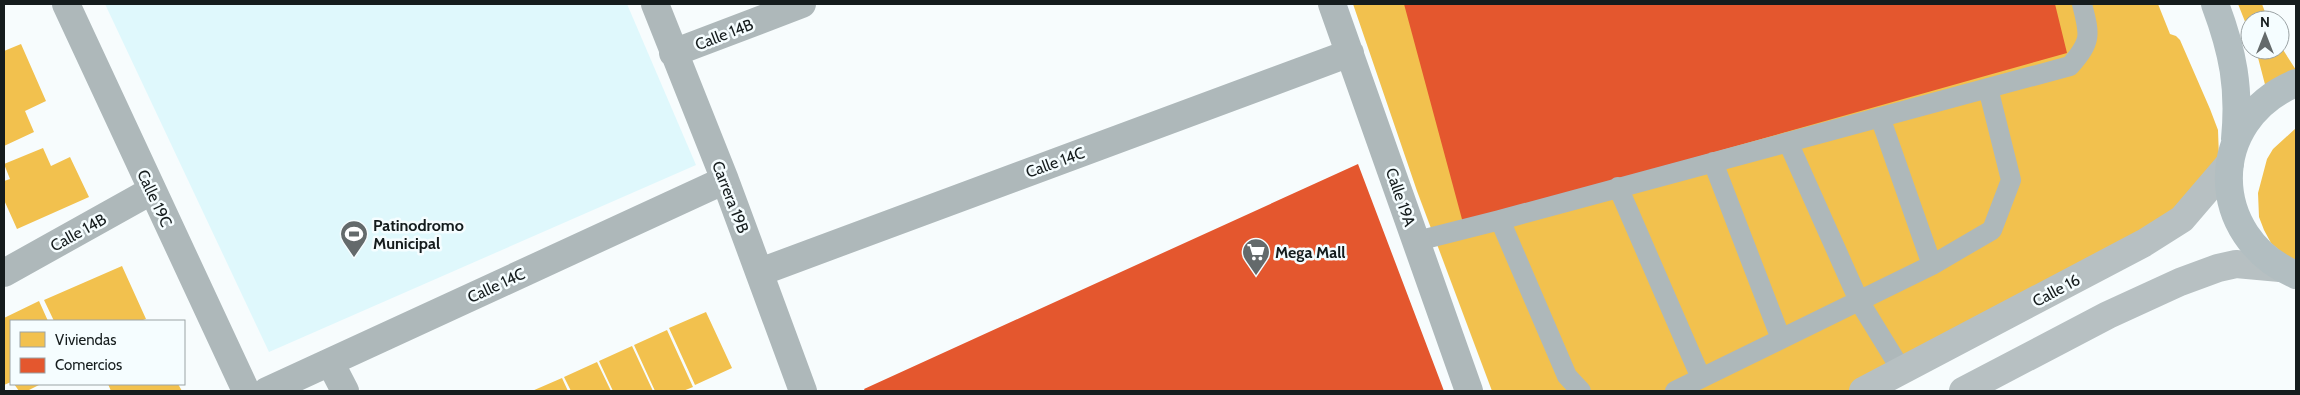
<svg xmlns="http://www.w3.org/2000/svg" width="2300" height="395" viewBox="0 0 2300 395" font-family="Cabin,sans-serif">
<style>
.green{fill:#dff8fc}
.homes{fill:#f2c14e}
.shops{fill:#e4572e}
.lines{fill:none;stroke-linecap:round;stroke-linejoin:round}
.lane{stroke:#aeb8ba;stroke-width:20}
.street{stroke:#aeb8ba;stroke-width:28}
.secondary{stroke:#b7c0c2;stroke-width:28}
.highway{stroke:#b2bec1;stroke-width:28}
.labels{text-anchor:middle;stroke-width:5;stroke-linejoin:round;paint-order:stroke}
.street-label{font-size:16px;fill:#151c1d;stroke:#f5fdff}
.poi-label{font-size:16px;font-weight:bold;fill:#151c1d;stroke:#f5fdff;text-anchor:start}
</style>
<rect width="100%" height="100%" fill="#f7fcfd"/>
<path class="green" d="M 105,4 L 627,4 L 696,165 L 269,352 Z"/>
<path class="homes" d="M 1353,4 L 2158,4 L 2170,34 L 2176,36 L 2180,40 L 2210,109 L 2218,130 L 2219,158 L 2210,179 L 2134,245 L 1848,391 L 1492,391 L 1417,191 Z
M 2238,4 L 2262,4 L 2268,20 L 2250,20 L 2250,34 Z
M 21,44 L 46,101 L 25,111 L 34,132 L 4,146 L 4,51 Z
M 2280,45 L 2296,70 L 2268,96 L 2256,50 L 2280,50 Z
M 2296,128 L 2296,265 L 2271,243 L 2264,230 L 2259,217 L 2258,193 L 2267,159 L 2273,149 Z
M 43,148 L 51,166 L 70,157 L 89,197 L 17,229 L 4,200 L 4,181 L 10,179 L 4,164 Z
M 122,266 L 146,319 L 140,321 L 54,321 L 44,300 Z
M 39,301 L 48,321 L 11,321 L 11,382 L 4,385 L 4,318 Z
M 706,312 L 732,368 L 695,385 L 669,328 Z
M 667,330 L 693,387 L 683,391 L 655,391 L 634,345 Z
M 632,346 L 653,391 L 613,391 L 599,361 Z
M 597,362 L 611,391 L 571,391 L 564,377 Z
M 562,378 L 568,391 L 532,391 Z
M 14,384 L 41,384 L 27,391 L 19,391 Z
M 108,384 L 178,384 L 182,391 L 111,391 Z"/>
<path class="shops" d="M 1404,4 L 2055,4 L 2067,53 L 1463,223 Z
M 1358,164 L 1444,391 L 865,391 L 864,389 Z"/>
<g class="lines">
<path class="lane" d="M 1880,117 L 1932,265
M 1788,142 L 1859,301 L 1902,371
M 1713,162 L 1781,339
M 1618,187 L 1701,378
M 1417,241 L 1500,220
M 1581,391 L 1567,376 L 1500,220 L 2070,66 C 2092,41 2090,35 2082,4
M 1675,391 L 1932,265 L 1992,230 L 2011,180 L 1988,88"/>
<path class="street" d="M 66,4 L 246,391
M 655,4 L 725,180 L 803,391
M 1332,4 L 1469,391
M 673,53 L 802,4
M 760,272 L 1350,53
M 4,273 L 151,191
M 330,362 L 345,391
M 267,391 L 725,180"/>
<path class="secondary" d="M 1863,391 L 2144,243 L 2182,219 L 2230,163
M 1963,391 L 2108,315 L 2180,282 L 2218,268 L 2236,264 L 2280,268"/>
<path class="highway" d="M 2215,4 C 2233,52 2240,88 2235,139
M 2296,83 C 2206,120 2207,237 2296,275"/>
</g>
<defs>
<g id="stadium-pin" transform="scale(1.4375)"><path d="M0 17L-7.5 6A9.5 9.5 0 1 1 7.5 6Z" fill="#646a6b" stroke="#f5fdff"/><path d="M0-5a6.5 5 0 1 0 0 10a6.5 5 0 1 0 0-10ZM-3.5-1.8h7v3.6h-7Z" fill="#fff"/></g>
<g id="supermarket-pin" transform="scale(1.4375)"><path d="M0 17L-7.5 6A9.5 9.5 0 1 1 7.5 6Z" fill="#646a6b" stroke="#f5fdff"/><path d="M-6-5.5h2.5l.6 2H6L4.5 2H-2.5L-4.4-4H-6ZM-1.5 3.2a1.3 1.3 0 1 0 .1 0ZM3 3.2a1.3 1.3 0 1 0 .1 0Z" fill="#fff"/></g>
</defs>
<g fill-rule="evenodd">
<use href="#stadium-pin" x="354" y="234"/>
<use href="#supermarket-pin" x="1256" y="252"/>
</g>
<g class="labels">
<g class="street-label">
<text transform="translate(724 34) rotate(-21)" y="6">Calle 14B</text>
<text transform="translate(1055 162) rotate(-20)" y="6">Calle 14C</text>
<text transform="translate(731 197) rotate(69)" y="6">Carrera 19B</text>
<text transform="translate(1401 197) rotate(71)" y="6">Calle 19A</text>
<text transform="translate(155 198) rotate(65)" y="6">Calle 19C</text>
<text transform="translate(78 232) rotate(-29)" y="6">Calle 14B</text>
<text transform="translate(496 285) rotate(-25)" y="6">Calle 14C</text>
<text transform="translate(2056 290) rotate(-28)" y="6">Calle 16</text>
</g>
<g class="poi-label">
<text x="373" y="231">Patinodromo<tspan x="373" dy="18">Municipal</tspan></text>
<text x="1275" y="258">Mega Mall</text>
</g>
</g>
<rect width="2300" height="395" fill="none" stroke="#151c1d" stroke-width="10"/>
<rect x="10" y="320" width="175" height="65" fill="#f5fdff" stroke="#9ba3a5"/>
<rect x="20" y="332" width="25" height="15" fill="#f2c14e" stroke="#9ba3a5"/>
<text x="55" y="345" font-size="15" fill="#151c1d">Viviendas</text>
<rect x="20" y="358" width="25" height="15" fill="#e4572e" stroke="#9ba3a5"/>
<text x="55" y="370" font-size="15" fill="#151c1d">Comercios</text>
<g transform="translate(2265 35)"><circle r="24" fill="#f5fdff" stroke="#9ba3a5"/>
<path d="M0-4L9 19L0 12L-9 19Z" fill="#646a6b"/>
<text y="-8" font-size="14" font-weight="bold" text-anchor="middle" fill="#151c1d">N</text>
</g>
</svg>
